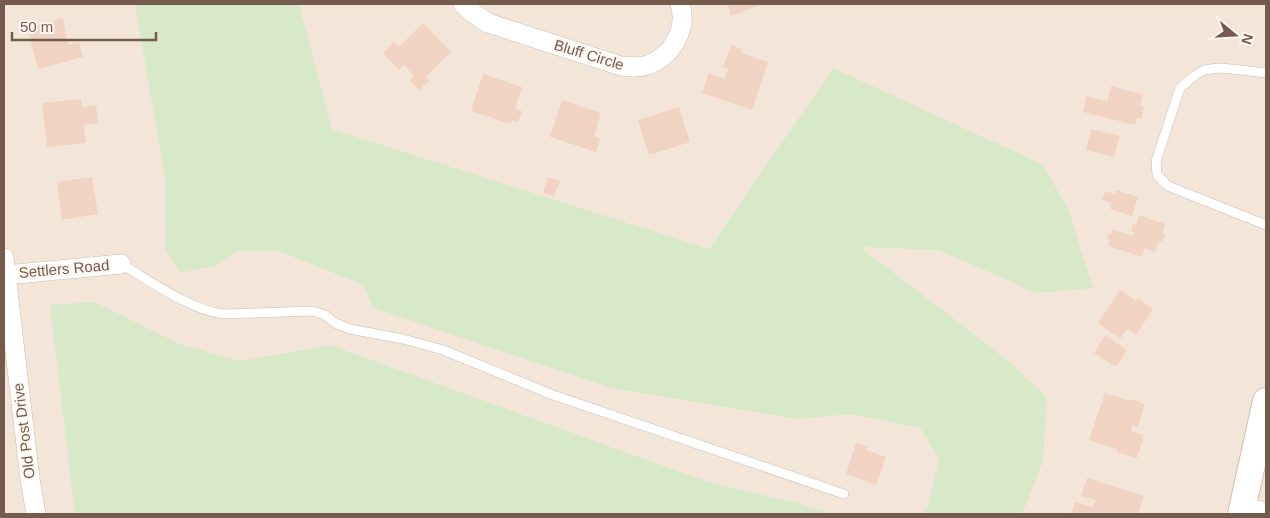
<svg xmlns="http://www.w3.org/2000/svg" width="1270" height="518" viewBox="0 0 1270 518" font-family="Arial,sans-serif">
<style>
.residential{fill:#f3e6d9}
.green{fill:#d7e9c8}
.building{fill:#f0d3c3}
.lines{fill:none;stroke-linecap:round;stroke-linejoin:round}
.lane-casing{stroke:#cdbcb0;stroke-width:10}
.street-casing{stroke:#cdbcb0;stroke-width:20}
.secondary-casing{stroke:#d2beb0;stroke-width:28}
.lane{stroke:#fff;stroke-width:9}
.street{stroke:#fff;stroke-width:19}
.secondary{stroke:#fff;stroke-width:26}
.labels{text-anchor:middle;stroke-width:4.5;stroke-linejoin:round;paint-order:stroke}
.street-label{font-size:15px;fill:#755b4e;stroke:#fef8f0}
</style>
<rect width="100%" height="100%" fill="#fcf4ea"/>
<path class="residential" d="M 4,4 L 1266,4 L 1266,514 L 4,514 Z"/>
<path class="green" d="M 135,4 L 299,4 L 332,129 L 709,249 L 833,68 L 1042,164 L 1068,208 L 1093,288 L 1037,293 L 938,250 L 860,247 L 1006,359 L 1047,397 L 1043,461 L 1022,514 L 920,514 L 927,509 L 939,458 L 920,428 L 852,414 L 797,419 L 611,388 L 374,308 L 363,285 L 278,251 L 239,251 L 214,266 L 180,273 L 166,251 L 165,179 Z
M 95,302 L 182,345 L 241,361 L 330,345 L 708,482 L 801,504 L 834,514 L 75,514 L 50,305 Z"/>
<path class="building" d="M 727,4 L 763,4 L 731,16 Z
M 63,18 L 68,45 L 79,42 L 83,57 L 38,69 L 27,28 Z
M 423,23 L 451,52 L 426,77 L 429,81 L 419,90 L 410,81 L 414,76 L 404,65 L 399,70 L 383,53 L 394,42 L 399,47 Z
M 731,45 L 742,49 L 741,53 L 768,62 L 752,110 L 702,93 L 709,73 L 725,79 L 728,69 L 723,67 Z
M 483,74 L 522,87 L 515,109 L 522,111 L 518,122 L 512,120 L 511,124 L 471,111 Z
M 1111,86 L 1143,94 L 1140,105 L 1144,106 L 1141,119 L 1137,118 L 1135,125 L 1083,112 L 1086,96 L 1107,101 Z
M 81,99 L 82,107 L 96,105 L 98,123 L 84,125 L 86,143 L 47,147 L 42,103 Z
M 562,100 L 601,113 L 594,136 L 600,138 L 596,152 L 550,137 Z
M 679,107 L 690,142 L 649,155 L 638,120 Z
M 1091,129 L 1120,136 L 1114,157 L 1086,150 Z
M 92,177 L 98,214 L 62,220 L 57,182 Z
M 548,177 L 560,181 L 554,196 L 543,192 Z
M 1116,190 L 1138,197 L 1132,216 L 1110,209 L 1112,203 L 1102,200 L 1105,191 L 1115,194 Z
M 1139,215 L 1165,224 L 1162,233 L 1165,234 L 1162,242 L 1159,241 L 1155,252 L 1145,248 L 1142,257 L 1108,246 L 1110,239 L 1107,238 L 1109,233 L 1111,234 L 1113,229 L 1133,236 L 1134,232 L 1131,231 L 1133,224 L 1136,225 Z
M 1120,290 L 1136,301 L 1138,298 L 1153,309 L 1136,335 L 1127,329 L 1120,339 L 1098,323 Z
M 1105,335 L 1127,350 L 1116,367 L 1094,353 Z
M 1105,393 L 1131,401 L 1131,399 L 1145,404 L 1138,427 L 1132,425 L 1131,431 L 1144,435 L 1137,458 L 1117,452 L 1117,449 L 1089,440 Z
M 856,443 L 867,447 L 866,450 L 886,457 L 876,485 L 846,474 Z
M 1087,478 L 1144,496 L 1138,513 L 1071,514 L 1075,502 L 1093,507 L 1096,500 L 1081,496 Z"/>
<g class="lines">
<g class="lane-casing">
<path id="lane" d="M 1266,73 L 1231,69 L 1218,68 L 1204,70 L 1194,76 L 1180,88 L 1156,161 L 1157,175 L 1168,186 L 1266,225
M 121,264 C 152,282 188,309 223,314 L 313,311 L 325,315 L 335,323 L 350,329 L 403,339 L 443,350 L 553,395 L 844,494"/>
</g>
<g class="street-casing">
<path id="street" d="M 463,4 L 470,11 L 488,23 L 621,66 C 630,67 639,68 648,65 C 672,56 688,29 680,4
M 4,258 L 30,479 L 36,514
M 6,275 L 121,264
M 1243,507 L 1266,512"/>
</g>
<g class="secondary-casing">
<path id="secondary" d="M 1241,514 L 1266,401"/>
</g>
<use href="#lane" class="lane"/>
<use href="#street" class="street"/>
<use href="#secondary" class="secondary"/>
</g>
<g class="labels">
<g class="street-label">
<text transform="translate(589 55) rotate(17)" y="5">Bluff Circle</text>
<text transform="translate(64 269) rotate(-5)" y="5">Settlers Road</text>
<text transform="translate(24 431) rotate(-97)" y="5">Old Post Drive</text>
</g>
</g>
<rect width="1270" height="518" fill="none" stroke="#755b4e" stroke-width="10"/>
<g transform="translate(1235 35) rotate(108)" stroke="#fef8f0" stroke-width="4" paint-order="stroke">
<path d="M0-4L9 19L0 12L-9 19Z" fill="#755b4e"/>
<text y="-8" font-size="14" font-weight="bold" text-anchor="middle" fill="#755b4e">N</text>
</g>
<path d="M12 32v8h144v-8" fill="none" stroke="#755b4e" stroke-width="2.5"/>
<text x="20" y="32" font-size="15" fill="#755b4e" stroke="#fef8f0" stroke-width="4" paint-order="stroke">50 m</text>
</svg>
